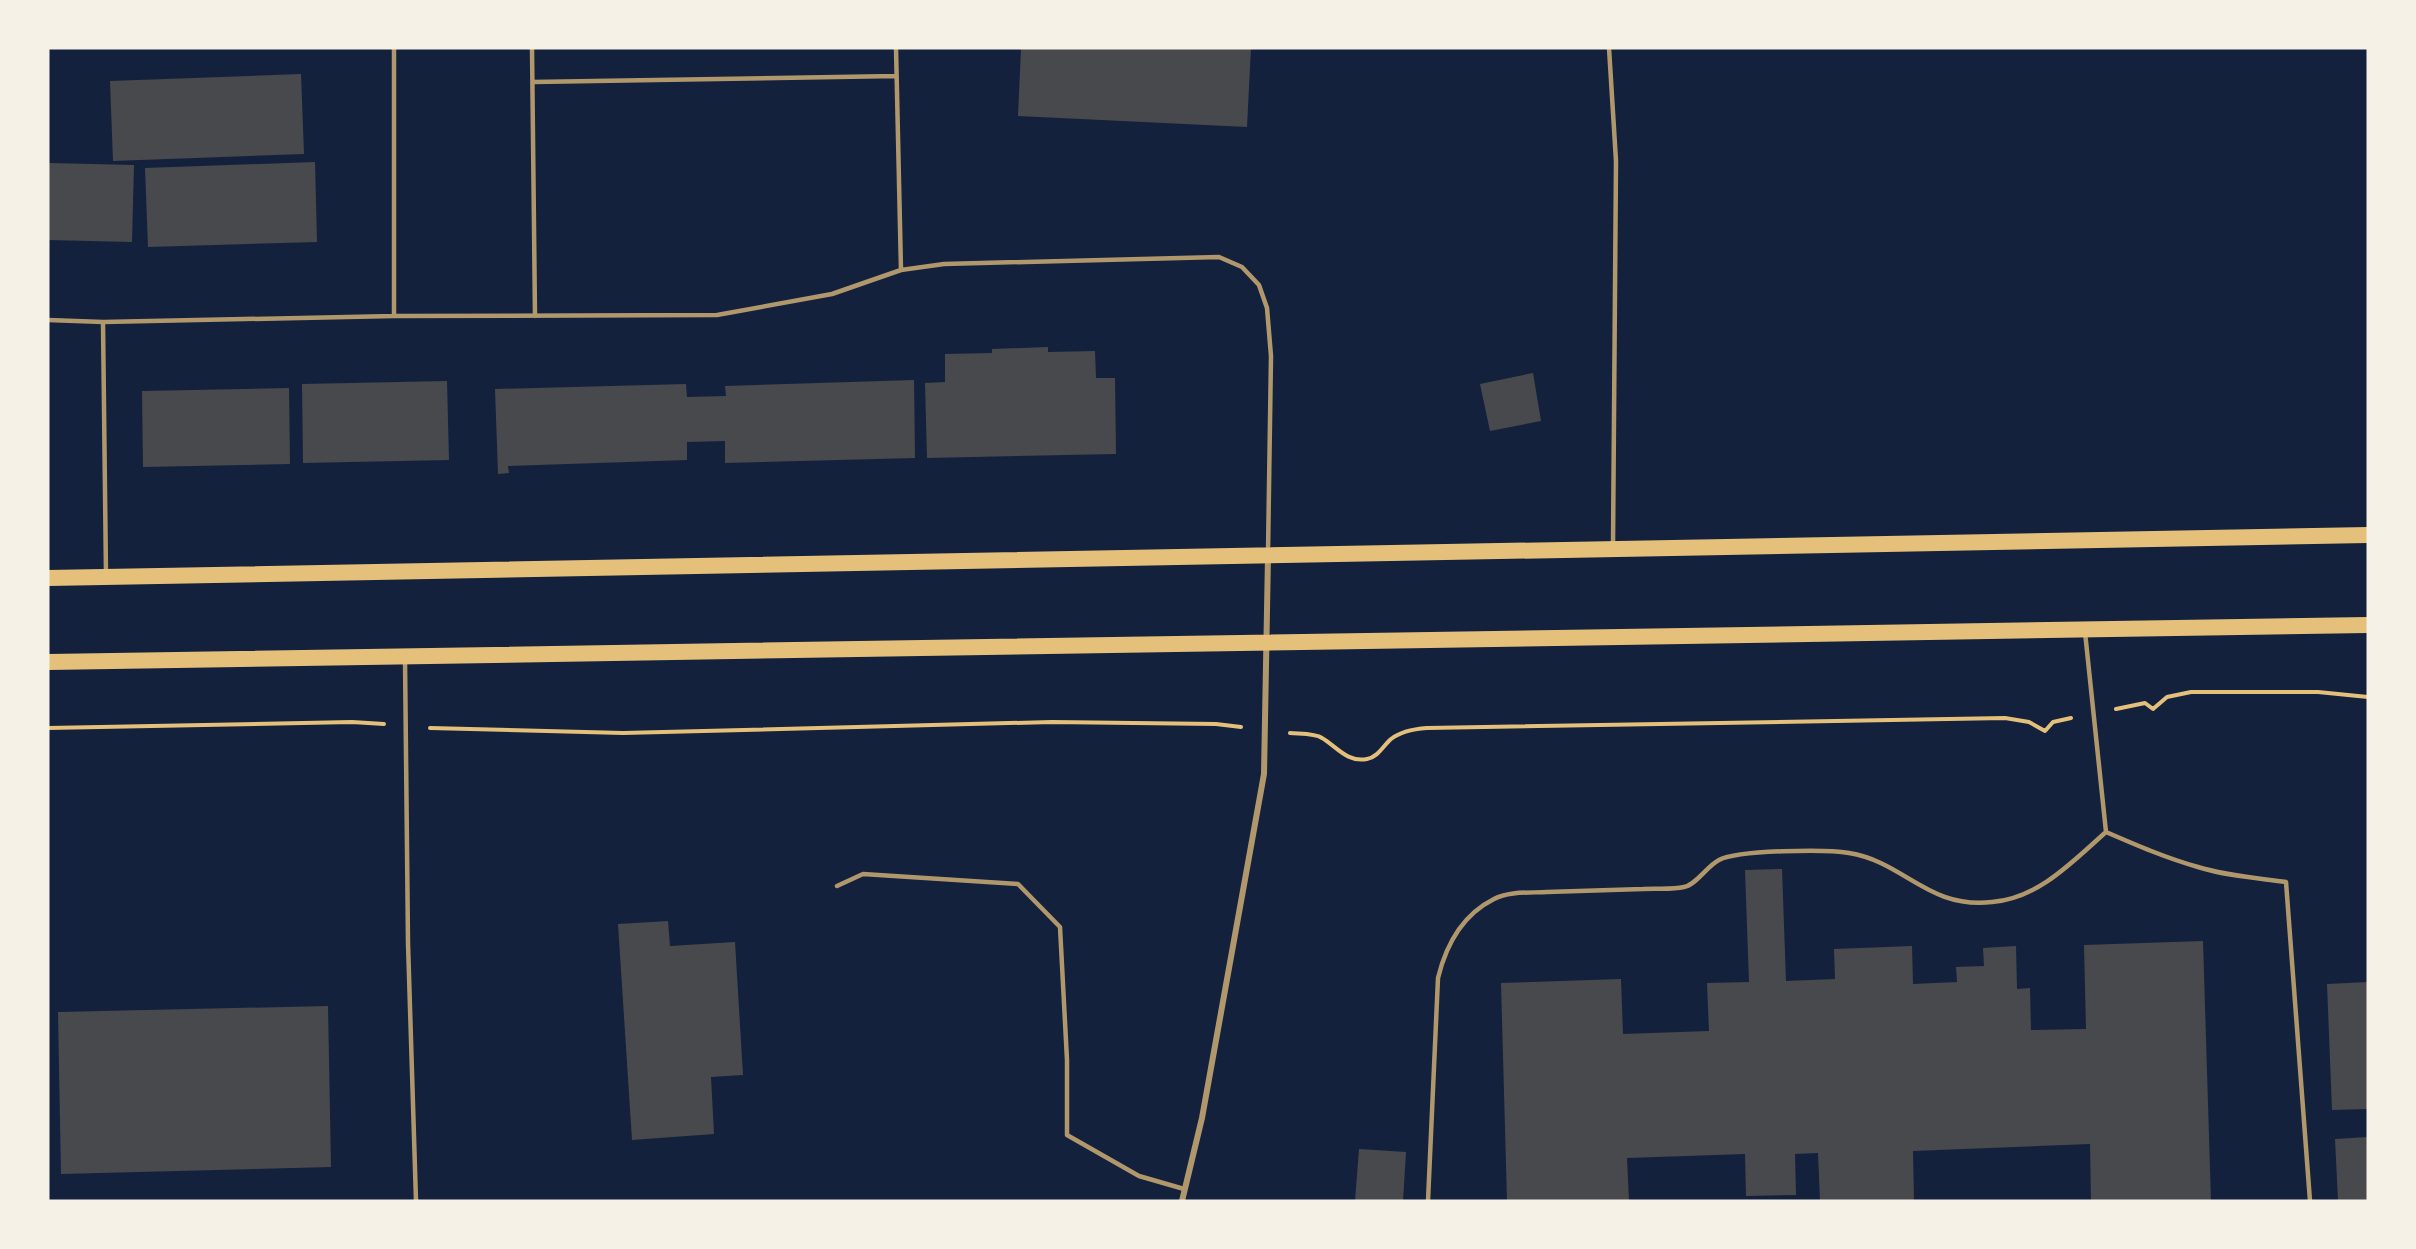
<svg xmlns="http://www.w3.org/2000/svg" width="2416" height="1249" viewBox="0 0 2416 1249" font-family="Roboto,sans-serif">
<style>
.building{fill:#48494c}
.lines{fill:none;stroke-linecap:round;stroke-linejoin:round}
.path{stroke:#e5c07b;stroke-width:4}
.service{stroke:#b1986c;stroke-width:4.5}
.minor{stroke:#b1986c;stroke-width:6}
.trunk{stroke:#e5c07b;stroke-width:16}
</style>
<rect width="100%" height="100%" fill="#14213d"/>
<path class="building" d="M 1021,48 L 1251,48 L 1247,127 L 1018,116 Z
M 301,74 L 304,154 L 113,161 L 110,81 Z
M 315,162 L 317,242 L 148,247 L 145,168 Z
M 48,163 L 134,165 L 132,242 L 48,240 Z
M 1048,347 L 1048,352 L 1095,351 L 1096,378 L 1115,378 L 1116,454 L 927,458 L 925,383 L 945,382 L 945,354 L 992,353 L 992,349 Z
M 1533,373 L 1541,421 L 1490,431 L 1480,384 Z
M 914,380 L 915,458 L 725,463 L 725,441 L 687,442 L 687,460 L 508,466 L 509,473 L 498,474 L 495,389 L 686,384 L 687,397 L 726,396 L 725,386 Z
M 447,381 L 449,460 L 303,463 L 302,384 Z
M 289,388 L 290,464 L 143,467 L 142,391 Z
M 1782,869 L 1786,981 L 1835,979 L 1834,949 L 1912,946 L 1913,984 L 1957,982 L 1956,967 L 1984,966 L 1983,948 L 2016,946 L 2017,989 L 2030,988 L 2031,1030 L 2086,1029 L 2084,945 L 2203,941 L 2211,1201 L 2091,1201 L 2090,1144 L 1913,1151 L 1914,1201 L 1820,1201 L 1818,1153 L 1795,1154 L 1796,1195 L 1746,1196 L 1745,1154 L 1627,1158 L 1629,1201 L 1507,1201 L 1501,983 L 1621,979 L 1623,1034 L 1709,1031 L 1707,983 L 1749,982 L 1745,870 Z
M 668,921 L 670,946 L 735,942 L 743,1075 L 711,1077 L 714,1134 L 632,1140 L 618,924 Z
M 2368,982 L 2368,1109 L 2332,1110 L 2327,984 Z
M 328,1006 L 331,1167 L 61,1174 L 58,1012 Z
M 2368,1137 L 2368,1201 L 2338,1201 L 2335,1139 Z
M 1359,1149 L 1406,1152 L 1403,1201 L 1355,1201 Z"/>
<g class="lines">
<path class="path" d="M 2116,709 L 2145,703 L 2153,709 L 2167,697 L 2191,692 L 2318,692 L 2368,697
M 48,728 L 352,722 L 384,724
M 430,728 L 623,733 L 1052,722 L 1216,724 L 1241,727
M 1290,733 C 1299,734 1315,733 1322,738 C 1336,746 1347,763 1367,759 C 1378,757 1383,746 1391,739 C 1401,731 1414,729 1427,728 L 2005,718 L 2029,722 L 2045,731 L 2053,722 L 2071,718"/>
<path class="service" d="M 532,48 L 535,316
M 896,48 L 901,270
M 1609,48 L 1616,161 L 1613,546
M 533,82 L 896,76
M 394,316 L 394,48
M 48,320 L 103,322 L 394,316 L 717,315 L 832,294 L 901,270 L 944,264 L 1219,257 L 1242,267 L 1259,285 L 1267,308 L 1271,356 L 1268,553
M 103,322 L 106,575
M 2085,632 L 2106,832
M 405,659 L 408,943 L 416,1201
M 2106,832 C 2136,845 2166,858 2198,867 C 2227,876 2257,878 2286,882 L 2310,1201
M 837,886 L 863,874 L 1018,884 L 1060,927 L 1067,1060 L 1067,1135 L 1139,1176 L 1184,1189
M 1428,1201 L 1438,978 C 1446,945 1462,915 1494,899 C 1509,891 1530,893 1547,892 C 1579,891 1611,890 1643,889 C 1656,888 1671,890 1684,887 C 1696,885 1707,866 1719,860 C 1738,850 1826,849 1849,853 C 1905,862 1927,909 1992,902 C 2039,898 2072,862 2106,832"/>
<path class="minor" d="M 1182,1201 L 1202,1118 L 1264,774 L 1268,556"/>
<path class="trunk" d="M 48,578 L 2368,535
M 48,662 L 2368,625"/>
</g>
<rect width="2416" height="1249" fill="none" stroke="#f6f1e7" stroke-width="99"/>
</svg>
